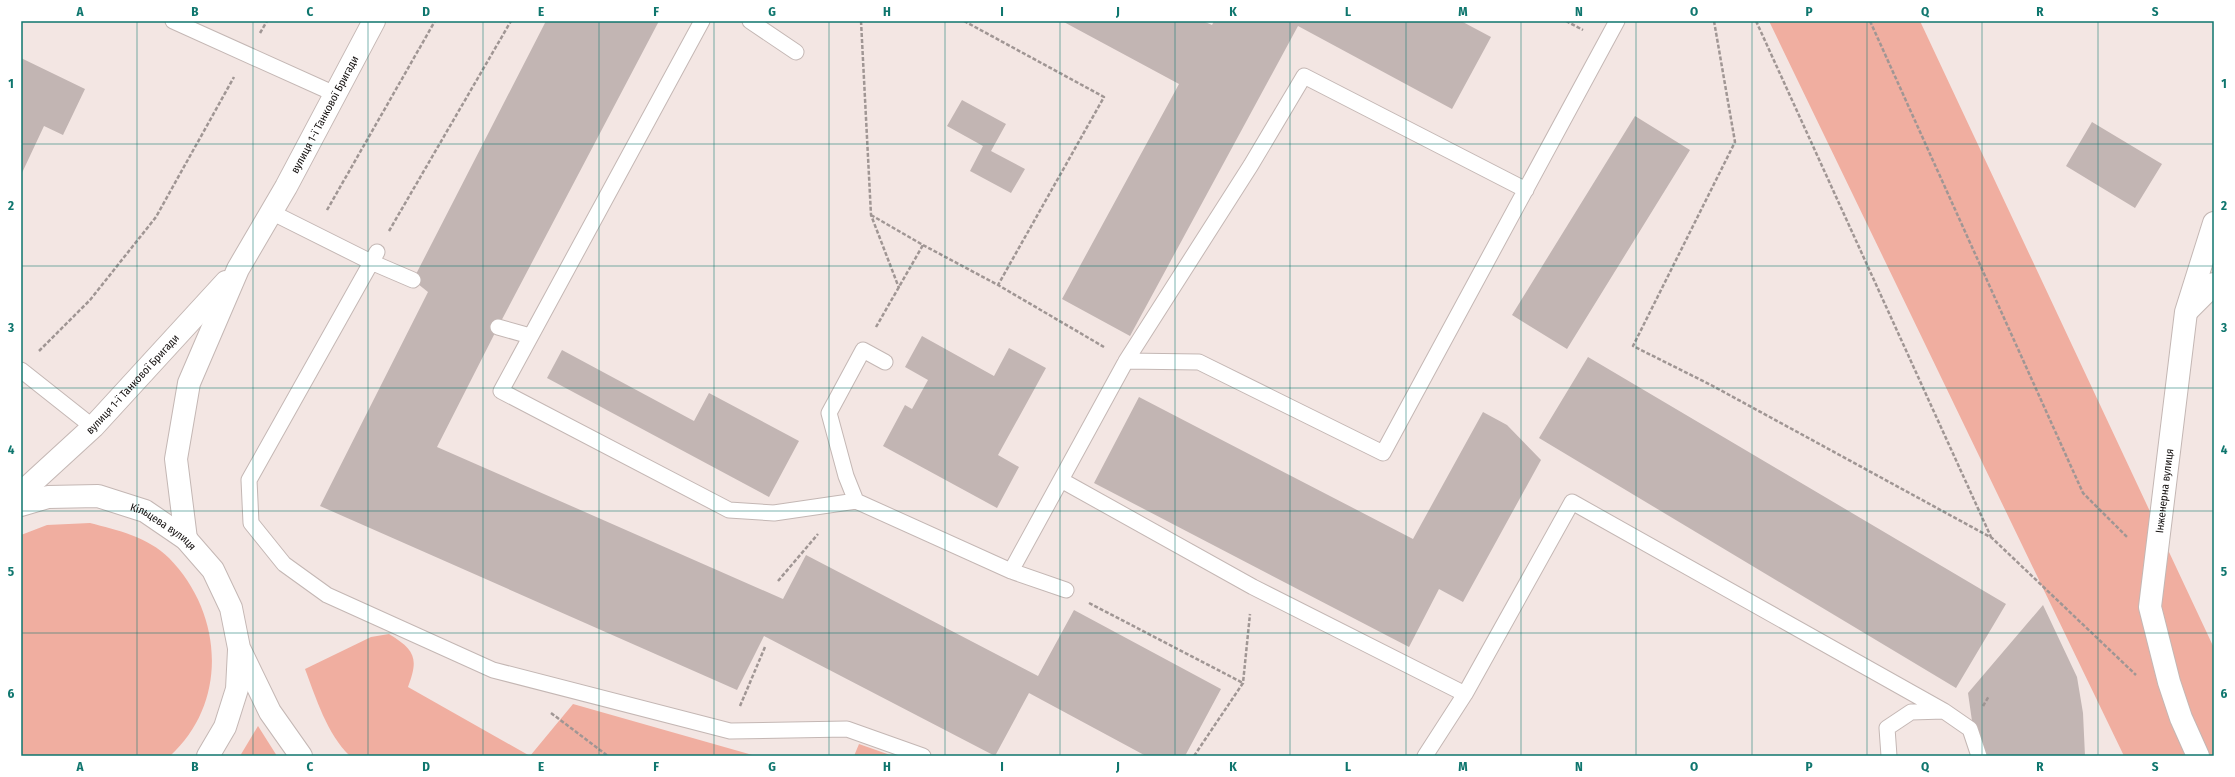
<svg xmlns="http://www.w3.org/2000/svg" width="2235" height="777" viewBox="0 0 2235 777" font-family="'Fira Sans Condensed',sans-serif">
<style>
.green{fill:#f0aea0}
.building{fill:#c2b5b3}
.lines{fill:none;stroke-linecap:round;stroke-linejoin:round}
.service-casing{stroke:#c4b7b4;stroke-width:17}
.minor-casing{stroke:#c4b7b4;stroke-width:24}
.secondary-casing{stroke:#c4b7b4;stroke-width:24}
.path{stroke:#a09694;stroke-width:2.5;stroke-dasharray:4 2;stroke-linecap:butt}
.service{stroke:#fff;stroke-width:15}
.minor{stroke:#fff;stroke-width:22}
.secondary{stroke:#fff;stroke-width:22}
.grid{fill:none;stroke:#0f766e;stroke-width:1;stroke-opacity:0.55}
.labels{text-anchor:middle;stroke-width:3.5;stroke-linejoin:round;paint-order:stroke}
.street-label{font-size:11px;fill:#151110;stroke:#fff}
.neatline{fill:none;stroke:#0f766e;stroke-width:1.5}
.grid-label{font-size:13px;text-anchor:middle;font-weight:bold;fill:#0f766e}
</style>
<rect width="100%" height="100%" fill="#f3e6e3"/>
<path class="green" d="M 1769,21 L 1920,21 L 2214,648 L 2214,756 L 2124,756 Z
M 90,523 C 117,530 148,537 169,558 C 223,613 229,702 170,756 L 21,756 L 21,535 L 47,525 Z
M 389,634 C 415,650 419,658 408,687 L 530,756 L 573,704 L 756,756 L 350,756 C 327,734 316,698 305,669 L 371,637 Z
M 258,726 L 277,756 L 240,756 Z
M 859,744 L 893,756 L 854,756 Z"/>
<path class="building" d="M 546,21 L 659,21 L 498,327 L 437,447 L 783,599 L 806,555 L 1038,676 L 1074,610 L 1221,689 L 1185,756 L 1146,756 L 1029,693 L 995,756 L 764,636 L 737,690 L 320,506 L 428,292 L 413,280 Z
M 1062,21 L 1203,21 L 1212,25 L 1214,21 L 1461,21 L 1491,37 L 1452,109 L 1298,26 L 1130,336 L 1062,299 L 1179,84 Z
M 21,58 L 85,89 L 63,135 L 44,126 L 21,175 Z
M 962,100 L 1006,124 L 991,151 L 1025,169 L 1011,193 L 970,171 L 983,146 L 947,126 Z
M 1635,116 L 1690,150 L 1567,349 L 1512,315 Z
M 2092,122 L 2162,164 L 2135,208 L 2066,166 Z
M 922,336 L 994,376 L 1009,348 L 1046,368 L 998,455 L 1019,467 L 997,508 L 883,446 L 905,405 L 912,409 L 928,380 L 905,367 Z
M 562,350 L 694,421 L 709,393 L 799,441 L 769,497 L 547,378 Z
M 1588,357 L 2006,604 L 1956,688 L 1539,438 Z
M 1139,397 L 1413,539 L 1483,412 L 1507,425 L 1541,460 L 1463,602 L 1439,589 L 1409,647 L 1094,483 Z
M 2043,605 L 2077,677 L 2083,713 L 2085,756 L 1977,756 L 1968,693 Z"/>
<g class="lines">
<g class="service-casing">
<path id="service" d="M 173,21 L 335,94
M 702,21 L 501,391 L 729,510 L 774,513 L 856,501
M 750,21 L 796,52
M 271,212 L 371,262 L 413,280
M 377,252 L 249,480 L 251,523 L 284,564 L 327,595 L 493,670 L 730,731 L 847,729 L 923,756
M 498,327 L 530,336
M 1126,361 L 1199,362 L 1383,453 L 1617,21
M 885,362 L 863,350 L 829,413 L 846,476 L 856,501 L 1011,571 L 1066,590
M 21,370 L 93,427
M 1061,480 L 1253,587 L 1465,694
M 1011,571 L 1126,361 L 1251,165 L 1304,76 L 1526,190
M 1425,756 L 1465,694 L 1572,502 L 1944,711
M 1889,756 L 1887,728 L 1911,712 L 1944,711 L 1970,729 L 1979,756"/>
</g>
<g class="minor-casing">
<g id="minor">
<path d="M 2188,310 L 2214,284"/>
<path id="s1" d="M 2198,756 L 2181,718 L 2169,682 L 2150,607 L 2186,312 L 2214,223"/>
</g>
</g>
<g class="secondary-casing">
<g id="secondary">
<path id="s2" d="M 21,493 L 93,427 L 226,282"/>
<path id="s3" d="M 21,505 L 48,497 L 98,496 L 145,511 L 186,539 L 213,570 L 231,608 L 239,648 L 270,712 L 301,756"/>
<path id="s4" d="M 186,539 L 176,459 L 189,383 L 238,269 L 286,187 L 374,21"/>
<path d="M 208,756 L 225,727 L 237,689 L 239,650"/>
</g>
</g>
<path class="path" d="M 861,21 L 871,215 L 899,288
M 964,21 L 1104,97 L 998,285
M 1566,21 L 1583,30
M 1714,21 L 1735,142 L 1633,346 L 1711,385 L 1992,538 L 2136,675
M 1756,21 L 1991,537
M 1870,21 L 2083,493 L 2128,538
M 260,33 L 267,21
M 327,210 L 435,21
M 871,215 L 923,245 L 998,285 L 1104,347
M 389,231 L 511,21
M 876,327 L 923,245
M 39,351 L 90,300 L 156,217 L 234,77
M 778,581 L 818,534
M 1089,603 L 1243,683
M 740,706 L 765,647
M 1983,706 L 1989,696
M 551,713 L 608,756
M 1194,756 L 1243,683 L 1250,614"/>
<use href="#service" class="service"/>
<use href="#minor" class="minor"/>
<use href="#secondary" class="secondary"/>
</g>
<path class="grid" d="M 137,21 L 137,756M 253,21 L 253,756M 368,21 L 368,756M 483,21 L 483,756M 599,21 L 599,756M 714,21 L 714,756M 829,21 L 829,756M 945,21 L 945,756M 1060,21 L 1060,756M 1175,21 L 1175,756M 1290,21 L 1290,756M 1406,21 L 1406,756M 1521,21 L 1521,756M 1636,21 L 1636,756M 1752,21 L 1752,756M 1867,21 L 1867,756M 1982,21 L 1982,756M 2098,21 L 2098,756M 21,144 L 2214,144M 21,266 L 2214,266M 21,388 L 2214,388M 21,511 L 2214,511M 21,633 L 2214,633"/>
<g class="labels">
<g class="street-label">
<text dy="4" stroke="none"><textPath href="#s4" startOffset="459">вулиця 1-ї Танкової Бригади</textPath></text>
<text dy="4" stroke="none"><textPath href="#s2" startOffset="156">вулиця 1-ї Танкової Бригади</textPath></text>
<text dy="4" stroke="none"><textPath href="#s1" startOffset="274">Інженерна вулиця</textPath></text>
<text dy="4" stroke="none"><textPath href="#s3" startOffset="151">Кільцева вулиця</textPath></text>
</g>
</g>
<rect width="2235" height="777" fill="none" stroke="#ffffff" stroke-width="44"/>
<rect x="22" y="22" width="2191" height="733" class="neatline"/>
<g class="grid-label">
<text x="80" y="16">A</text>
<text x="195" y="16">B</text>
<text x="310" y="16">C</text>
<text x="426" y="16">D</text>
<text x="541" y="16">E</text>
<text x="656" y="16">F</text>
<text x="772" y="16">G</text>
<text x="887" y="16">H</text>
<text x="1002" y="16">I</text>
<text x="1118" y="16">J</text>
<text x="1233" y="16">K</text>
<text x="1348" y="16">L</text>
<text x="1463" y="16">M</text>
<text x="1579" y="16">N</text>
<text x="1694" y="16">O</text>
<text x="1809" y="16">P</text>
<text x="1925" y="16">Q</text>
<text x="2040" y="16">R</text>
<text x="2155" y="16">S</text>
<text x="11" y="88">1</text>
<text x="2224" y="88">1</text>
<text x="11" y="210">2</text>
<text x="2224" y="210">2</text>
<text x="11" y="332">3</text>
<text x="2224" y="332">3</text>
<text x="11" y="454">4</text>
<text x="2224" y="454">4</text>
<text x="11" y="576">5</text>
<text x="2224" y="576">5</text>
<text x="11" y="698">6</text>
<text x="2224" y="698">6</text>
<text x="80" y="771">A</text>
<text x="195" y="771">B</text>
<text x="310" y="771">C</text>
<text x="426" y="771">D</text>
<text x="541" y="771">E</text>
<text x="656" y="771">F</text>
<text x="772" y="771">G</text>
<text x="887" y="771">H</text>
<text x="1002" y="771">I</text>
<text x="1118" y="771">J</text>
<text x="1233" y="771">K</text>
<text x="1348" y="771">L</text>
<text x="1463" y="771">M</text>
<text x="1579" y="771">N</text>
<text x="1694" y="771">O</text>
<text x="1809" y="771">P</text>
<text x="1925" y="771">Q</text>
<text x="2040" y="771">R</text>
<text x="2155" y="771">S</text>
</g>
</svg>
